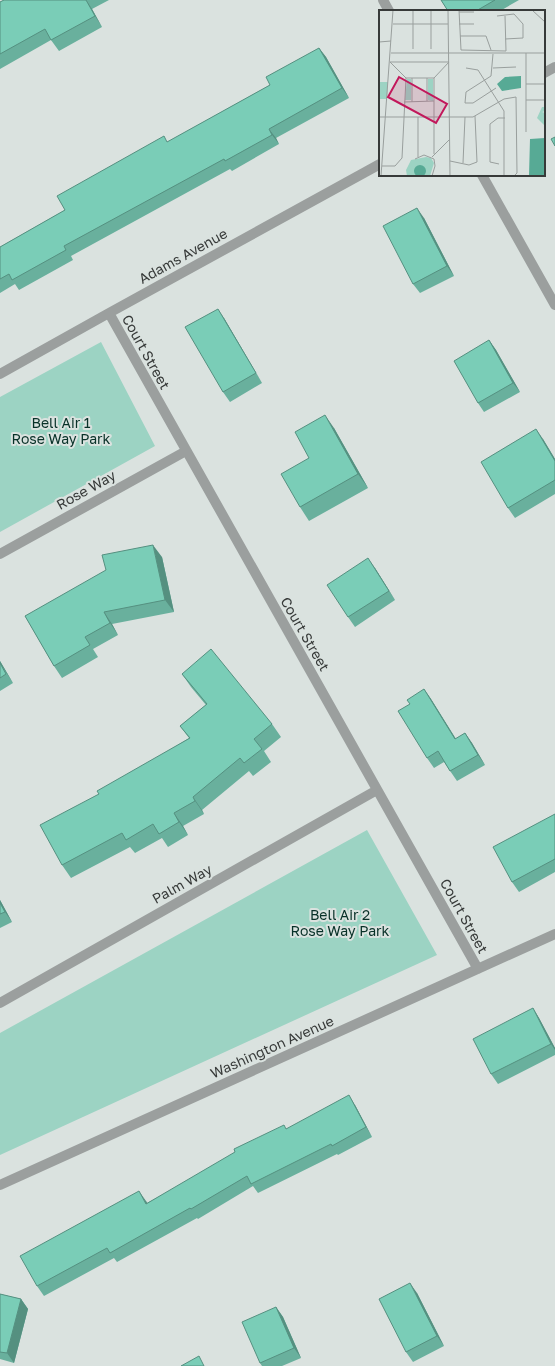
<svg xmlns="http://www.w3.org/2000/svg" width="555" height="1366" viewBox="0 0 555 1366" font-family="'Golos Text',sans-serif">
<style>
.green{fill:#9cd3c3}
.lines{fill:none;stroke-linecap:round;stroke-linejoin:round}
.minor{stroke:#9b9f9e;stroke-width:10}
.wall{fill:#69b09d}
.shaded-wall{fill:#559080}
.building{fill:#7acdb7;stroke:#559080}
.labels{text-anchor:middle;stroke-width:4;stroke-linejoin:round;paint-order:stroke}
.street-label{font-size:14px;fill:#373a39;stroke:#dae2df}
.park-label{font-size:14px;fill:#083128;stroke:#dae2df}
.inset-road{fill:none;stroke:#999f9d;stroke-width:1}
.view{fill:#c2185b;fill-opacity:0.15;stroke:#c2185b;stroke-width:2}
.inset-edge{fill:none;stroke:#373a39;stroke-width:2}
</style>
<rect width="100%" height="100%" fill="#dae2df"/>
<path class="green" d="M 101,342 L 155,446 L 0,532 L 0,397 Z
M 367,830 L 437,955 L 0,1155 L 0,1033 Z"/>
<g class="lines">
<path class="minor" d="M 383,0 L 389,11
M 544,73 L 555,67
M 482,175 L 555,305
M 109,313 L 478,969
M 0,374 L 109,313 L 380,164
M 0,554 L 186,451
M 0,1003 L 377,790
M 0,1185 L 555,934"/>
</g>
<path class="wall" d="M 4,0 L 109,0 L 92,9 L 102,27 L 59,51 L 51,40 L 0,69 L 0,2 Z
M 441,0 L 519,0 L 500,11 L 448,11 Z
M 319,48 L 326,57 L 349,98 L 276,138 L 279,144 L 232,171 L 230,169 L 71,256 L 73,260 L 19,290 L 15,284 L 0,293 L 0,247 L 65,210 L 168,142 L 270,85 Z
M 424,218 L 454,276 L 420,293 L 413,284 Z
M 224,318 L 262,383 L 230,402 L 223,392 Z
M 489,340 L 496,350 L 520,392 L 484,412 L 478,403 Z
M 334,428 L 368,488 L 309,521 L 300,507 L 309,458 Z
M 543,439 L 555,459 L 555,494 L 515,518 L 508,508 Z
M 162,557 L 174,612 L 112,624 L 118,635 L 93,649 L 98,657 L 62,678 L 54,666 L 25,616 Z
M 375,568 L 395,600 L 355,627 L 348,617 Z
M 0,661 L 13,683 L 0,691 Z
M 182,674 L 272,724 L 281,737 L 264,751 L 271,762 L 253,776 L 249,771 L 202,810 L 204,814 L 183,826 L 188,835 L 168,847 L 162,838 L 135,853 L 130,847 L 71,878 L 62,865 L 99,794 L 189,738 L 180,726 L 206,705 L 191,687 Z
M 424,689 L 431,699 L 456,739 L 465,733 L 472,743 L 485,765 L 457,781 L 444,762 L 434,768 L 427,758 L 410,704 Z
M 555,814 L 555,872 L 519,892 L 512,882 Z
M 0,900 L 12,922 L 0,928 Z
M 533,1008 L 539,1018 L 555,1048 L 555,1055 L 498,1084 L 491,1074 Z
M 355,1105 L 372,1137 L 338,1155 L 337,1154 L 258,1193 L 253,1186 L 198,1219 L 197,1218 L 117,1262 L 114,1258 L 44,1296 L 37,1286 L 146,1201 L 147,1203 L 286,1129 Z
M 417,1293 L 444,1346 L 413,1362 L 406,1352 Z
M 0,1294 L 21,1299 L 28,1309 L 14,1363 L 0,1359 Z
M 276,1307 L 283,1317 L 301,1358 L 282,1366 L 262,1366 L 260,1363 Z"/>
<path class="shaded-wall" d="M 86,0 L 92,9 L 102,27 L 95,16 Z
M 319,48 L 326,57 L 349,98 L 342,88 Z
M 269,129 L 276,138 L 279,144 L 272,135 Z
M 417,208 L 424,218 L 454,276 L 447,266 Z
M 218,309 L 224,318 L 262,383 L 256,373 Z
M 489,340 L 496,350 L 520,392 L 513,383 Z
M 325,415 L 334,428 L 368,488 L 358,474 Z
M 536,429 L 543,439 L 555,459 L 555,461 Z
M 153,545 L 162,557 L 174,612 L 165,600 Z
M 368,558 L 375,568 L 395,600 L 389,591 Z
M 104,612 L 112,624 L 118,635 L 110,623 Z
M 0,661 L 13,683 L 0,663 Z
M 424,689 L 431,699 L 462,749 L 455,739 Z
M 465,733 L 472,743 L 485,765 L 478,755 Z
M 193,797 L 202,810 L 204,814 L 195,801 Z
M 174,813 L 183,826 L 188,835 L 179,822 Z
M 0,900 L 12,922 L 5,912 L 0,903 Z
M 533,1008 L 539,1018 L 555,1048 L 555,1050 L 551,1044 Z
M 349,1095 L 355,1105 L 372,1137 L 366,1127 Z
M 139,1191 L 146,1201 L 153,1214 L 146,1204 Z
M 410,1283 L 417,1293 L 444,1346 L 437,1336 Z
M 21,1299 L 28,1309 L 14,1363 L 7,1353 Z
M 276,1307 L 283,1317 L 301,1358 L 294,1348 Z"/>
<path class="building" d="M 4,0 L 86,0 L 95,16 L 51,40 L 45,29 L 0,54 L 0,2 Z
M 441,0 L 495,0 L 476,11 L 448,11 Z
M 319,48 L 342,88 L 269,129 L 272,135 L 225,161 L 224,159 L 64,246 L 66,250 L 12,280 L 9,274 L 0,279 L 0,247 L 65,210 L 57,196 L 164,136 L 167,142 L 270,85 L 266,77 Z
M 555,137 L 555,146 L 551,139 Z
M 417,208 L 447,266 L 413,284 L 383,226 Z
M 218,309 L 256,373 L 223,392 L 185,327 Z
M 489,340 L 513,383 L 478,403 L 454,361 Z
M 325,415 L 358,474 L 300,507 L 281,474 L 309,458 L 295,432 Z
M 536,429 L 555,461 L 555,480 L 508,508 L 481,462 Z
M 153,545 L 165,600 L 104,612 L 110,623 L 85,637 L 90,645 L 54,666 L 25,616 L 106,570 L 102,555 Z
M 368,558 L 389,591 L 348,617 L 327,585 Z
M 211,649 L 272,724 L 254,739 L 262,749 L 244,763 L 240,758 L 193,797 L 195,801 L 174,813 L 179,822 L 159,834 L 153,824 L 126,840 L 122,833 L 62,865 L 40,825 L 99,794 L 97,791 L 190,738 L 180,726 L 207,704 L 182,674 Z
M 0,663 L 6,674 L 0,678 Z
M 424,689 L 455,739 L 465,733 L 478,755 L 450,771 L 438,751 L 427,758 L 398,711 L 410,704 L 407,700 Z
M 555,814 L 555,859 L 512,882 L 493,847 Z
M 0,903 L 5,912 L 0,914 Z
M 533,1008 L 551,1044 L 491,1074 L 473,1039 Z
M 349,1095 L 366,1127 L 332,1146 L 331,1144 L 251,1184 L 247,1176 L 191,1209 L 190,1208 L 110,1253 L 107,1248 L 37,1286 L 20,1256 L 139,1191 L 146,1204 L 235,1152 L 234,1149 L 284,1125 L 286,1129 Z
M 410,1283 L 437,1336 L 406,1352 L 379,1299 Z
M 0,1294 L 21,1299 L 7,1353 L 0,1352 Z
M 276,1307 L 294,1348 L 260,1363 L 242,1322 Z
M 199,1356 L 204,1366 L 181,1366 Z"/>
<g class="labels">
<g class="street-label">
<text transform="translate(183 256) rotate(-29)" y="5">Adams Avenue</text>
<text transform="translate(146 352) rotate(61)" y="5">Court Street</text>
<text transform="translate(86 490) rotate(-29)" y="5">Rose Way</text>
<text transform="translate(305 634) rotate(60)" y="5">Court Street</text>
<text transform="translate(182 884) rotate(-29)" y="5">Palm Way</text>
<text transform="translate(464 916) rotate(61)" y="5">Court Street</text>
<text transform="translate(272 1047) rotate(-24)" y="5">Washington Avenue</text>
</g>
<g class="park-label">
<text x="61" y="428">Bell Air 1<tspan x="61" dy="16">Rose Way Park</tspan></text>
<text x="340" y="920">Bell Air 2<tspan x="340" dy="16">Rose Way Park</tspan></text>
</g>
</g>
<g transform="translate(379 10)">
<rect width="166" height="166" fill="#dae2df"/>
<path d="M 28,69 L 32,69 L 32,90 L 26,90 ZM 49,69 L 54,69 L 54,91 L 49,90 ZM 0,72 L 9,72 L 8,89 L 0,89 ZM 163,97 L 166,97 L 166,101 L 163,102 L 166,103 L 166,116 L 158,108 ZM 47,147 L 52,148 L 55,153 L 51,166 L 28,166 L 27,160 L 32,150 Z" fill="#9cd3c3"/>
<path d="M 142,66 L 142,78 L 123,81 L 118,74 L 126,67 ZM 166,128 L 166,166 L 150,166 L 151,129 ZM35 161a6 6 0 1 1 12 0a6 6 0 1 1-12 0Z" fill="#57aa95"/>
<path class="inset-road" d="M 34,0 L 34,39M 52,0 L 52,39M 69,0 L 71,166M 80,0 L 82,40 L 127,41 L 126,6M 153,0 L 166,12M 80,2 L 95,2M 118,6 L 135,4M 14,14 L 69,14M 80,14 L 95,14M 81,26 L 107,26 L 112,40M 126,29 L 144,28 L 144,14 L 135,4M 0,32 L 12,31M 12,43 L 166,43M 147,43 L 147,122M 114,44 L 112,66 L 87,82 L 86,93 L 94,93 L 117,78M 11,52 L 27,68 L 55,68 L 70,52M 11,52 L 70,52M 87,58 L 99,60 L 125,101 L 125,166M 114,58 L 137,57M 33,68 L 33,92M 55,68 L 55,144M 147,74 L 166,74M 147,90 L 166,90M 48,91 L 48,68M 25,92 L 55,91M 0,107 L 94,107 L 125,89 L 137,87 L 138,163 L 135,166M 39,107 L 39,147M 53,147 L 71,129M 36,149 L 45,145 L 55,149 L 56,156 L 53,166M 71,151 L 90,155 L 98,152 L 96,106M 84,153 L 86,107M 120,154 L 111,152 L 111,114 L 119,108 L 126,108M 3,156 L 16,156 L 23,148 L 27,68M 2,166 L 14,0"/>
<path class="view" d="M 20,67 L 68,94 L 57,113 L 9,87 Z"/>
<rect width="166" height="166" class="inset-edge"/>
</g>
</svg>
